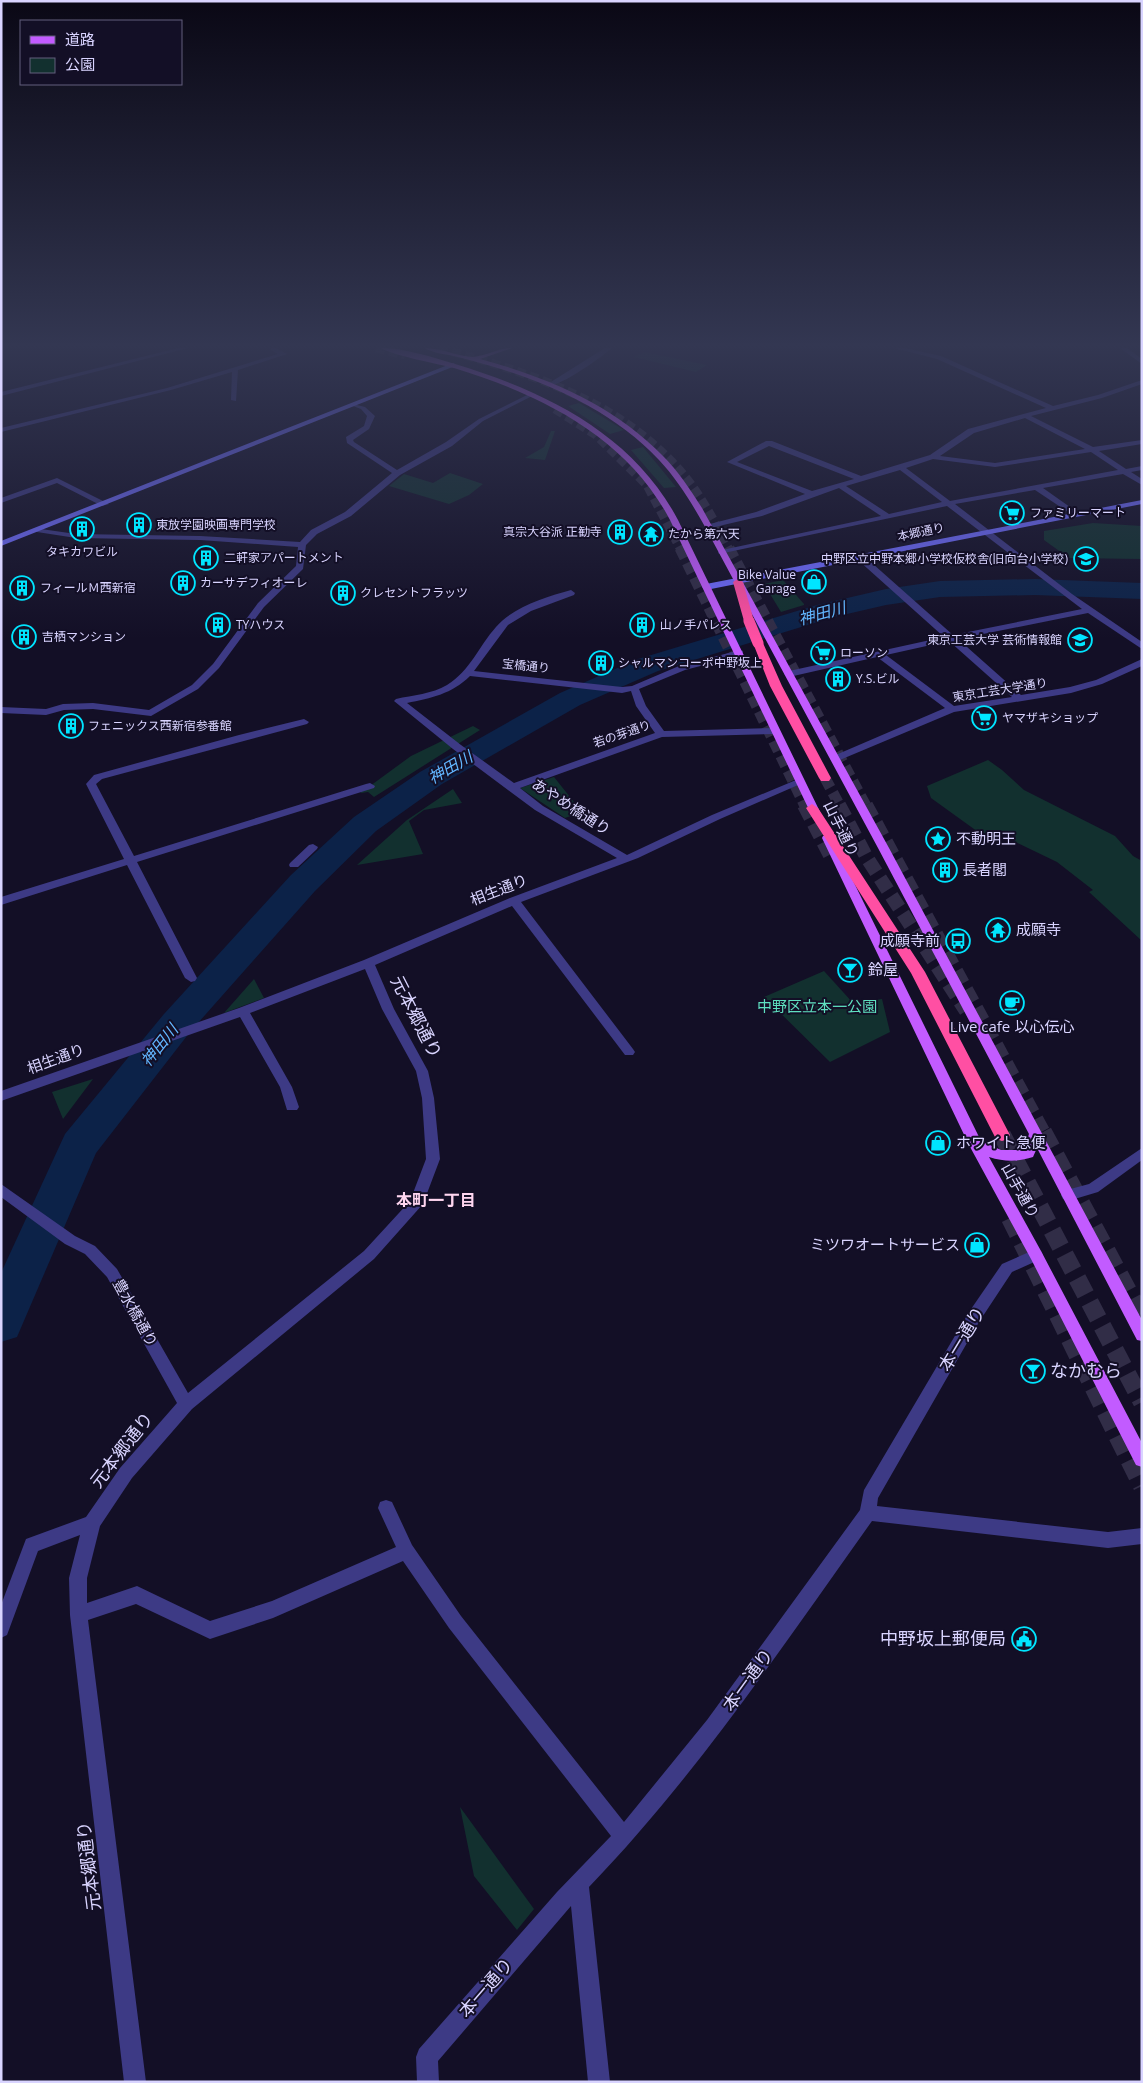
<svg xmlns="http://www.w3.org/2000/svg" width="1143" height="2083" viewBox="0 0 1143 2083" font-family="'Open Sans','Noto Sans JP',sans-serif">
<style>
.green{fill:#12302f}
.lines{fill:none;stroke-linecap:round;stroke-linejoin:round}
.river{fill:#0c2248;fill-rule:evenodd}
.highway-tunnel-far3{stroke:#312d47;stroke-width:9;stroke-dasharray:9 4.5;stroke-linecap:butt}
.highway-tunnel-far2{stroke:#312d47;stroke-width:11;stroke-dasharray:11 5.5;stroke-linecap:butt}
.highway-tunnel-far1{stroke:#312d47;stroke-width:14;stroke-dasharray:14 7;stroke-linecap:butt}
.highway-tunnel{stroke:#312d47;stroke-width:18;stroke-dasharray:18 9;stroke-linecap:butt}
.street{fill:#3d3a85;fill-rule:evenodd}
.secondary{fill:#6f6bff;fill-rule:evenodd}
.primary{fill:#c25bff;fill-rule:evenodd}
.highway{fill:#ff4fa3;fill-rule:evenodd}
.highway-bridge{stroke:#ff4fa3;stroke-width:11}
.labels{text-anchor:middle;stroke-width:4;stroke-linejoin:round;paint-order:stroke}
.far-poi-label{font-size:12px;fill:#d9d4ff;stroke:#130f26;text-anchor:start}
.far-street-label{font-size:12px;fill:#d9d4ff;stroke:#130f26}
.street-label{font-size:15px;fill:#d9d4ff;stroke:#130f26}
.poi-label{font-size:15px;fill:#d9d4ff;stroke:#130f26;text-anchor:start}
.park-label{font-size:15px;fill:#5fe0c0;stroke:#130f26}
.water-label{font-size:16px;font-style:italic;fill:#62b6ff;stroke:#130f26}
.neighbourhood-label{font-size:16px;font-weight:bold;fill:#ffd6f0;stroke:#130f26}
.near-street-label{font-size:18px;fill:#d9d4ff;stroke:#130f26}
.near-poi-label{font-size:18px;fill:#d9d4ff;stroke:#130f26;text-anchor:start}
</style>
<rect width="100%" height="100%" fill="#130f26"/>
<path class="green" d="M 644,352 L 707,365 L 696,372 L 634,357 Z
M 579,403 L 624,430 L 610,434 L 568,406 Z
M 551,431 L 555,431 L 545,460 L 525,458 L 544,447 Z
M 643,447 L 676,487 L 664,488 L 631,450 Z
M 450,473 L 483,484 L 469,495 L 449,504 L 389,486 L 404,474 L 433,483 Z
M 1093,523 L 1142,526 L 1142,559 L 1069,558 L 1044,540 L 1044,531 Z
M 783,580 L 804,604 L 804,605 L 781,612 L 764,584 Z
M 473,726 L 480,730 L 374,797 L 368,792 L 361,793 L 360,790 L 370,786 L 411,756 Z
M 988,760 L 1002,770 L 1024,790 L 1115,836 L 1133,856 L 1142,861 L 1142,941 L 1089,892 L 1093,890 L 1057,862 L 1005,837 L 992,842 L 931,798 L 927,786 Z
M 554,777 L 582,812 L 565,818 L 520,788 Z
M 453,789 L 462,803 L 424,810 L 409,821 L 423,854 L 357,865 L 407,820 Z
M 824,971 L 853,1003 L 882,999 L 890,1032 L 830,1062 L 764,997 Z
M 254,979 L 264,998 L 224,1013 Z
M 93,1079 L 63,1119 L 52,1092 Z
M 460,1807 L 534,1909 L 517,1930 L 474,1876 Z"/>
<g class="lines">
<path class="river" d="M 1035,579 L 1142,583 L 1142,599 L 1035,595 L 940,597 L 886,605 L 834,617 L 658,671 L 580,705 L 442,784 L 376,831 L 315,891 L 190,1032 L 96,1153 L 17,1337 L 1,1342 L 1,1273 L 65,1134 L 164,1014 L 291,875 L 354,817 L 420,772 L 560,693 L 638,659 L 817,605 L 886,589 L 940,581 Z"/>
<path class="highway-tunnel-far3" d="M 376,348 L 405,355
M 439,348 C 523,371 609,397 671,461 C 696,486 713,518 729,550
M 555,409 L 596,435 L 647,485 L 681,550"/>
<path class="highway-tunnel-far2" d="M 680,548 L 805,806
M 729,548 L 866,806
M 825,778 L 840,806"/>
<path class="highway-tunnel-far1" d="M 804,805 L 833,861
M 839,805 L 867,858 L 966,1011
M 866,805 L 1044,1133"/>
<path class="highway-tunnel" d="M 1043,1132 L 1142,1317
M 1002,1135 L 1142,1402
M 1010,1218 L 1142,1486"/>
<path class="street" d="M 178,348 L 188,348 L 1,396 L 1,392 Z
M 271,348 L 276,348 L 287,354 L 238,370 L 236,401 L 231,400 L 232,372 L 171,390 L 1,432 L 1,428 L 167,388 L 278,354 L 271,350 Z
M 605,348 L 612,348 C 603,356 555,391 546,385 Z
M 894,348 L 905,348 L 941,356 L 1053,406 L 1098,395 L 1142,380 L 1142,384 L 1102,398 L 1031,416 L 1093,447 L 1142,440 L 1142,444 L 1099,451 L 1126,469 L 1142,466 L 1142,470 L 1131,472 L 1142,479 L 1142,485 L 1123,474 L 1043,488 L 1077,512 L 1078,514 L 1074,516 L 1035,490 L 955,504 L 1072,594 L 1142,642 L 1142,649 L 1088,613 L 958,639 L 1021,695 L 1070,687 L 1096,680 L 1142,659 L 1142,666 L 1102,684 L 1071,693 L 954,712 L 835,762 L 830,759 L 831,757 L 945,708 L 877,657 L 789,677 L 784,674 L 789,671 L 944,637 L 858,560 L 858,556 L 864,556 L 953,635 L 1082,609 L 947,506 L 719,554 L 718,552 L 722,550 L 881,516 L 839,488 L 762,516 L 706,529 L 706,525 L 756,512 L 805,494 L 727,462 L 766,441 L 772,441 L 861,476 L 930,455 L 968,429 L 1046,408 L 937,359 ZM 1025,418 L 1085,449 L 995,463 L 940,456 L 974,433 ZM 769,446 L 854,479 L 812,491 L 737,462 ZM 1091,452 L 1118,470 L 950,501 L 906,468 L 933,459 L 995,467 ZM 900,470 L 942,502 L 889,514 L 846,486 ZM 949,641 L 1012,697 L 954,706 L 886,655 Z
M 1120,348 L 1127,348 L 1142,359 L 1142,364 Z
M 531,393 L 536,394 L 483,421 L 452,446 L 400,475 L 351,516 L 317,534 L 306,545 L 303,569 L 264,607 L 219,668 L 198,689 L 151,716 L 93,709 L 64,710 L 46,715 L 1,713 L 1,707 L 46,709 L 63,704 L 93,703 L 149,710 L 192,685 L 213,664 L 258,603 L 296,566 L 298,547 L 200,540 L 76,538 L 37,532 L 34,532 L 34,528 L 76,534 L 200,536 L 300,542 L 311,530 L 345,512 L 392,473 L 347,443 L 346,437 L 364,426 L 367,416 L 361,409 L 353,406 L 353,404 L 365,407 L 375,416 L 369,429 L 353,440 L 354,442 L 397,470 L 446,442 L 479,419 Z
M 57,478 L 109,504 L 102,506 L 57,483 L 1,503 L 1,498 Z
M 571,590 L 575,593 L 574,595 L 531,611 L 508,625 L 474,671 L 622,687 L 632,686 L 679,666 L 740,650 L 743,651 L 743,655 L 685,670 L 639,689 L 646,706 L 664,731 L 775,728 L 780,731 L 775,734 L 662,737 L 520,788 L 543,806 L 627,855 L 712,815 L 796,780 L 800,779 L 805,782 L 720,819 L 638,858 L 521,902 L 633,1049 L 635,1052 L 633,1055 L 625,1055 L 512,906 L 375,965 L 394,1009 L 428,1071 L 434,1098 L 440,1159 L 423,1204 L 374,1259 L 192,1409 L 132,1478 L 100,1526 L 87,1578 L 87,1603 L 137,1586 L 210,1621 L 272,1601 L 396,1547 L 378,1508 L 380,1502 L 386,1500 L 392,1502 L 412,1545 L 461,1616 L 624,1822 L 707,1720 L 860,1510 L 864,1490 L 969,1312 L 1002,1264 L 1036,1249 L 1041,1251 L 1043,1255 L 1041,1259 L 1012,1272 L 979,1322 L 878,1498 L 877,1506 L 1108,1532 L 1142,1528 L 1142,1544 L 1108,1548 L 872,1521 C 782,1647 696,1776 589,1887 L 610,2082 L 588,2082 L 571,1906 L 438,2061 L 439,2082 L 417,2082 L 416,2057 L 419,2049 L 557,1892 L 611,1836 L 449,1628 L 403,1561 L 273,1618 L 210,1639 L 136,1604 L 88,1620 L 146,2082 L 124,2082 L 70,1615 L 69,1578 L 80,1535 L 38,1551 L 7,1635 L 1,1638 L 1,1605 L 26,1539 L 86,1517 L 120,1468 L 177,1403 L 107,1277 L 85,1254 L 65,1244 L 1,1197 L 1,1184 L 75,1236 L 95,1246 L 117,1269 L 188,1393 L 364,1251 L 410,1201 L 426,1159 L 422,1098 L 416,1071 L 382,1009 L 365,969 L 250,1013 L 292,1087 L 299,1107 L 297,1110 L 287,1110 L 280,1087 L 240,1017 L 1,1101 L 1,1091 L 239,1008 L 364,960 L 510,898 L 617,858 L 535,810 L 453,749 L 394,701 L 396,699 C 413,695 432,694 447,685 C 470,671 479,646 496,627 C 513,607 546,597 571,590 ZM 470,676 L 622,693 L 631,691 L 636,706 L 655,733 L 514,783 L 461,745 L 407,703 C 431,698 452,694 470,676 Z
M 304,719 L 309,722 L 307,724 L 102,779 L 96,784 L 134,856 L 366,784 L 370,783 L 375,786 L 374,788 L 137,862 L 197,978 L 195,981 L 191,982 L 185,978 L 127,865 L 1,905 L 1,897 L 124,859 L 86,784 L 94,775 L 239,735 Z
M 313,844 L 318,847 L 317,849 L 298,867 L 290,867 L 289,865 L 290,863 L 309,845 Z
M 1142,1148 L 1142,1160 L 1098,1192 L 1068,1201 L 1063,1199 L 1061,1195 L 1063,1191 L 1089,1184 Z"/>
<path class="secondary" d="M 453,363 L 455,364 L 455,366 L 1,546 L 1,541 Z
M 1142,500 L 1142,504 L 706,590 L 702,587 L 706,584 Z"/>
<path class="primary" d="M 381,348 C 405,348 431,357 455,364 C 545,391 633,434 678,520 L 823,818 L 822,820 L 818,821 L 813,818 L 670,520 C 627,437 540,394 454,368 C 439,364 391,355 381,348 Z
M 425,348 C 441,348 460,357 473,357 C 486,356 498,348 512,348 L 480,359 C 547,377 614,405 663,456 C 678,471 690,489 702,508 L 889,848 L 1142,1320 L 1142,1341 L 1137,1340 L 1037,1148 L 1033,1157 C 1017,1162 1005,1162 989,1157 L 1041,1251 L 1142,1443 L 1142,1467 L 1136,1465 L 1031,1259 L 969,1145 L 822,838 L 823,836 L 831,836 L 832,838 L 981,1141 L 1001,1150 L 1021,1150 L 1023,1149 L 1029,1134 L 878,848 L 704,525 C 691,502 677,479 659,460 C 617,415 559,387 501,369 C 485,364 470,360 454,356 C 445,354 432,353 425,348 Z"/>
<path class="highway" d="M 738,579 L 743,582 L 754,621 L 753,623 L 749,624 L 744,621 L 733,582 Z
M 758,640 L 763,643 L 782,686 L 831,778 L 829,781 L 821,781 L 819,778 L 770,686 L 753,643 Z
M 812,804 L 818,808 L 925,972 L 1010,1135 L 1008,1139 L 1002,1141 L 996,1139 L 911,973 L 806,808 Z"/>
<path class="highway-bridge" d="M 749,621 L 758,643"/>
</g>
<linearGradient id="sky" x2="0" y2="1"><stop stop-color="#0a0815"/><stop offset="0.54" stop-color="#333752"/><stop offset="1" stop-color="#333752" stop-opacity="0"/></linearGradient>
<rect width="1143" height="639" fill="url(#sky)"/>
<defs>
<g id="supermarket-ring" transform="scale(1.25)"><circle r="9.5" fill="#130f26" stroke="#00e5ff" stroke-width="1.5"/><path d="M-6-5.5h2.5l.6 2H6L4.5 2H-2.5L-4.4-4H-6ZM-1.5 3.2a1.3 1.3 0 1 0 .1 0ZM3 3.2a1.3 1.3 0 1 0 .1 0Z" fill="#00e5ff"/></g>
<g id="building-ring" transform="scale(1.25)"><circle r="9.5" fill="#130f26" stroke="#00e5ff" stroke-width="1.5"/><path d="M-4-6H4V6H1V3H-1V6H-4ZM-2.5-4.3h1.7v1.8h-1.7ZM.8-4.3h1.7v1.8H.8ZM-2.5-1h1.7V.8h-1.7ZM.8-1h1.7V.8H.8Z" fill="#00e5ff"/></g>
<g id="temple-ring" transform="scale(1.25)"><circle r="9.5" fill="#130f26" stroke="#00e5ff" stroke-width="1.5"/><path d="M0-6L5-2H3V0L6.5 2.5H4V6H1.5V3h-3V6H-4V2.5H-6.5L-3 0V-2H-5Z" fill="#00e5ff"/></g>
<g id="school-ring" transform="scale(1.25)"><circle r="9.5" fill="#130f26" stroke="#00e5ff" stroke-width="1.5"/><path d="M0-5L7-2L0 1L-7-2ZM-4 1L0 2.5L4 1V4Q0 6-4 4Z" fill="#00e5ff"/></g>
<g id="shop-ring" transform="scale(1.25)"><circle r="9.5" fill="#130f26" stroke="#00e5ff" stroke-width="1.5"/><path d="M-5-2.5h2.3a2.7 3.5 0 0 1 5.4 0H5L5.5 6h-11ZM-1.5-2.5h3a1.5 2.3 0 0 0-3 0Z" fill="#00e5ff"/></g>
<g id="university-ring" transform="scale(1.25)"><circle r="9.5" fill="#130f26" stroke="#00e5ff" stroke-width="1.5"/><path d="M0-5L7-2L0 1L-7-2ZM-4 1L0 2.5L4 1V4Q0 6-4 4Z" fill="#00e5ff"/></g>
<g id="sight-ring" transform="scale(1.25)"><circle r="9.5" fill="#130f26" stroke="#00e5ff" stroke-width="1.5"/><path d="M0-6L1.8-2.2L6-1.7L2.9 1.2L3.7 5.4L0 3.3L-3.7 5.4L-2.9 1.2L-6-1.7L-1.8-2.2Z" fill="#00e5ff"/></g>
<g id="bus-ring" transform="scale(1.25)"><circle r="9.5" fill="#130f26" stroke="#00e5ff" stroke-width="1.5"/><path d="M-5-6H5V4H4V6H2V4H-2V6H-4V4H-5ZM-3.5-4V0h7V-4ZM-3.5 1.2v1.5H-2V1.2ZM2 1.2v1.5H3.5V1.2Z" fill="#00e5ff"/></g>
<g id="bar-ring" transform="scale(1.25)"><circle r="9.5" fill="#130f26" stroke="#00e5ff" stroke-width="1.5"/><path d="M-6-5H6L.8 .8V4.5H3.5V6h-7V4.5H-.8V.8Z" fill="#00e5ff"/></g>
<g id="cafe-ring" transform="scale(1.25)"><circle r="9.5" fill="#130f26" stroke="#00e5ff" stroke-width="1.5"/><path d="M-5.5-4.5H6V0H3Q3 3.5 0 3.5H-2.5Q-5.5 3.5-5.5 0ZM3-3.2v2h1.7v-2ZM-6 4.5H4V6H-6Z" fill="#00e5ff"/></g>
<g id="civic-ring" transform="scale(1.25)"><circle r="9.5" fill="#130f26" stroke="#00e5ff" stroke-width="1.5"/><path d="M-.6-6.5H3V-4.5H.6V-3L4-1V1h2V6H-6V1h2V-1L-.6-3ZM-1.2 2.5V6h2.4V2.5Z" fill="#00e5ff"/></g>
</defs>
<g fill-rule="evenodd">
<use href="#supermarket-ring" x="1012" y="513"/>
<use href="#building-ring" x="139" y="525"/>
<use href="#building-ring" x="82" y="529"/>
<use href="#building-ring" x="620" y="532"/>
<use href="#temple-ring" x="651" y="534"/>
<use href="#building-ring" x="206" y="558"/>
<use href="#school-ring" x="1086" y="559"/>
<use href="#shop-ring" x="814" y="582"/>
<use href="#building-ring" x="183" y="583"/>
<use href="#building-ring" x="22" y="588"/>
<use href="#building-ring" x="343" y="593"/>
<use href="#building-ring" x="218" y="625"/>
<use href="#building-ring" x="642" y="625"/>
<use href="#building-ring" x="24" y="637"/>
<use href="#university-ring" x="1080" y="640"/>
<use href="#supermarket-ring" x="823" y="653"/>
<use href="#building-ring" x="601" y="663"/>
<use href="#building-ring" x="838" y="679"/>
<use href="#supermarket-ring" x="984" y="718"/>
<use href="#building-ring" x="71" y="726"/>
<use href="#sight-ring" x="938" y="839"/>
<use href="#building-ring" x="945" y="870"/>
<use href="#temple-ring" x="998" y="930"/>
<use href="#bus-ring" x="958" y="941"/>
<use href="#bar-ring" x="850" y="970"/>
<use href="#cafe-ring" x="1012" y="1003"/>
<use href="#shop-ring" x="938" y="1143"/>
<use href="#shop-ring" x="977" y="1245"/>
<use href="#bar-ring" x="1033" y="1371"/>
<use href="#civic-ring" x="1024" y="1639"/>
</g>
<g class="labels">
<g class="far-poi-label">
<text x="1030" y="517">ファミリーマート</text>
<text x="156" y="529">東放学園映画専門学校</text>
<text x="602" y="536" text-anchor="end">真宗大谷派 正勧寺</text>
<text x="668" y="538">たから第六天</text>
<text x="82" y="556" text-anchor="middle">タキカワビル</text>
<text x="224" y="562">二軒家アパートメント</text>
<text x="1068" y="563" text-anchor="end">中野区立中野本郷小学校仮校舎(旧向台小学校)</text>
<text x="796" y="579" text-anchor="end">Bike Value<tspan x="796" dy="14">Garage</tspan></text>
<text x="200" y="587">カーサデフィオーレ</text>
<text x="40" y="592">フィールＭ西新宿</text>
<text x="360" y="597">クレセントフラッツ</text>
<text x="236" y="629">TYハウス</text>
<text x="660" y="629">山ノ手パレス</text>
<text x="42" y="641">吉栖マンション</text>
<text x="1062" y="644" text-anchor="end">東京工芸大学 芸術情報館</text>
<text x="840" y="657">ローソン</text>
<text x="618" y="667">シャルマンコーポ中野坂上</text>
<text x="856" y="683">Y.S.ビル</text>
<text x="1002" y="722">ヤマザキショップ</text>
<text x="88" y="730">フェニックス西新宿参番館</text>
</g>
<g class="far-street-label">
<text transform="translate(921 532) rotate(-12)" y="4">本郷通り</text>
<text transform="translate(526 666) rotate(6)" y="4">宝橋通り</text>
<text transform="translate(1000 690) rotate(-9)" y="4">東京工芸大学通り</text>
<text transform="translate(622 734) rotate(-19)" y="4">若の芽通り</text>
</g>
<g class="street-label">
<text transform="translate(571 807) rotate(33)" y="5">あやめ橋通り</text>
<text transform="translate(841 829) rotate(64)" y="5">山手通り</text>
<text transform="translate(499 890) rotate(-21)" y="5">相生通り</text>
<text transform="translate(56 1059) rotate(-20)" y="5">相生通り</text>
<text transform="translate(1020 1191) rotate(61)" y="5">山手通り</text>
<text transform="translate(135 1313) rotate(61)" y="5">豊水橋通り</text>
</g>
<g class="poi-label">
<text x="956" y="844">不動明王</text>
<text x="962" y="875">長者閣</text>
<text x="1016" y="935">成願寺</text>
<text x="940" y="946" text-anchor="end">成願寺前</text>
<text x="868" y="975">鈴屋</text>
<text x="1012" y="1032" text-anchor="middle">Live cafe 以心伝心</text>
<text x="956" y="1148">ホワイト急便</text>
<text x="960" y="1250" text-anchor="end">ミツワオートサービス</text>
</g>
<g class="park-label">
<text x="817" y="1012">中野区立本一公園</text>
</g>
<g class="water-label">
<text transform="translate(822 613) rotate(-15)" y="6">神田川</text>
<text transform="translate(450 767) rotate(-30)" y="6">神田川</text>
<text transform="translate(159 1045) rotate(-51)" y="6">神田川</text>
</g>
<g class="neighbourhood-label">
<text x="436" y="1206">本町一丁目</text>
</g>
<g class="near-street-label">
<text transform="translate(416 1017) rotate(63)" y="6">元本郷通り</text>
<text transform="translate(962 1339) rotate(-59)" y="6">本一通り</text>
<text transform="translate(122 1450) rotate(-52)" y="6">元本郷通り</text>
<text transform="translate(748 1680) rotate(-54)" y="6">本一通り</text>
<text transform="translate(89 1866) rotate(-97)" y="6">元本郷通り</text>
<text transform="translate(486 1988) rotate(-49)" y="6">本一通り</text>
</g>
<g class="near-poi-label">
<text x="1050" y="1377">なかむら</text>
<text x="1006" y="1645" text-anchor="end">中野坂上郵便局</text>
</g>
</g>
<rect width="1143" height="2083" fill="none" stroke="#d9d4ff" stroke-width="5"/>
<rect x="20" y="20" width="162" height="65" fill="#130f26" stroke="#625e7d"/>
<rect x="30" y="36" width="25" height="8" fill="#c25bff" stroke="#625e7d"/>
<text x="65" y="45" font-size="15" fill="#d9d4ff">道路</text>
<rect x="30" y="58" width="25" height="15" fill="#12302f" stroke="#625e7d"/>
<text x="65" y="70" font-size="15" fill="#d9d4ff">公園</text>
</svg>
